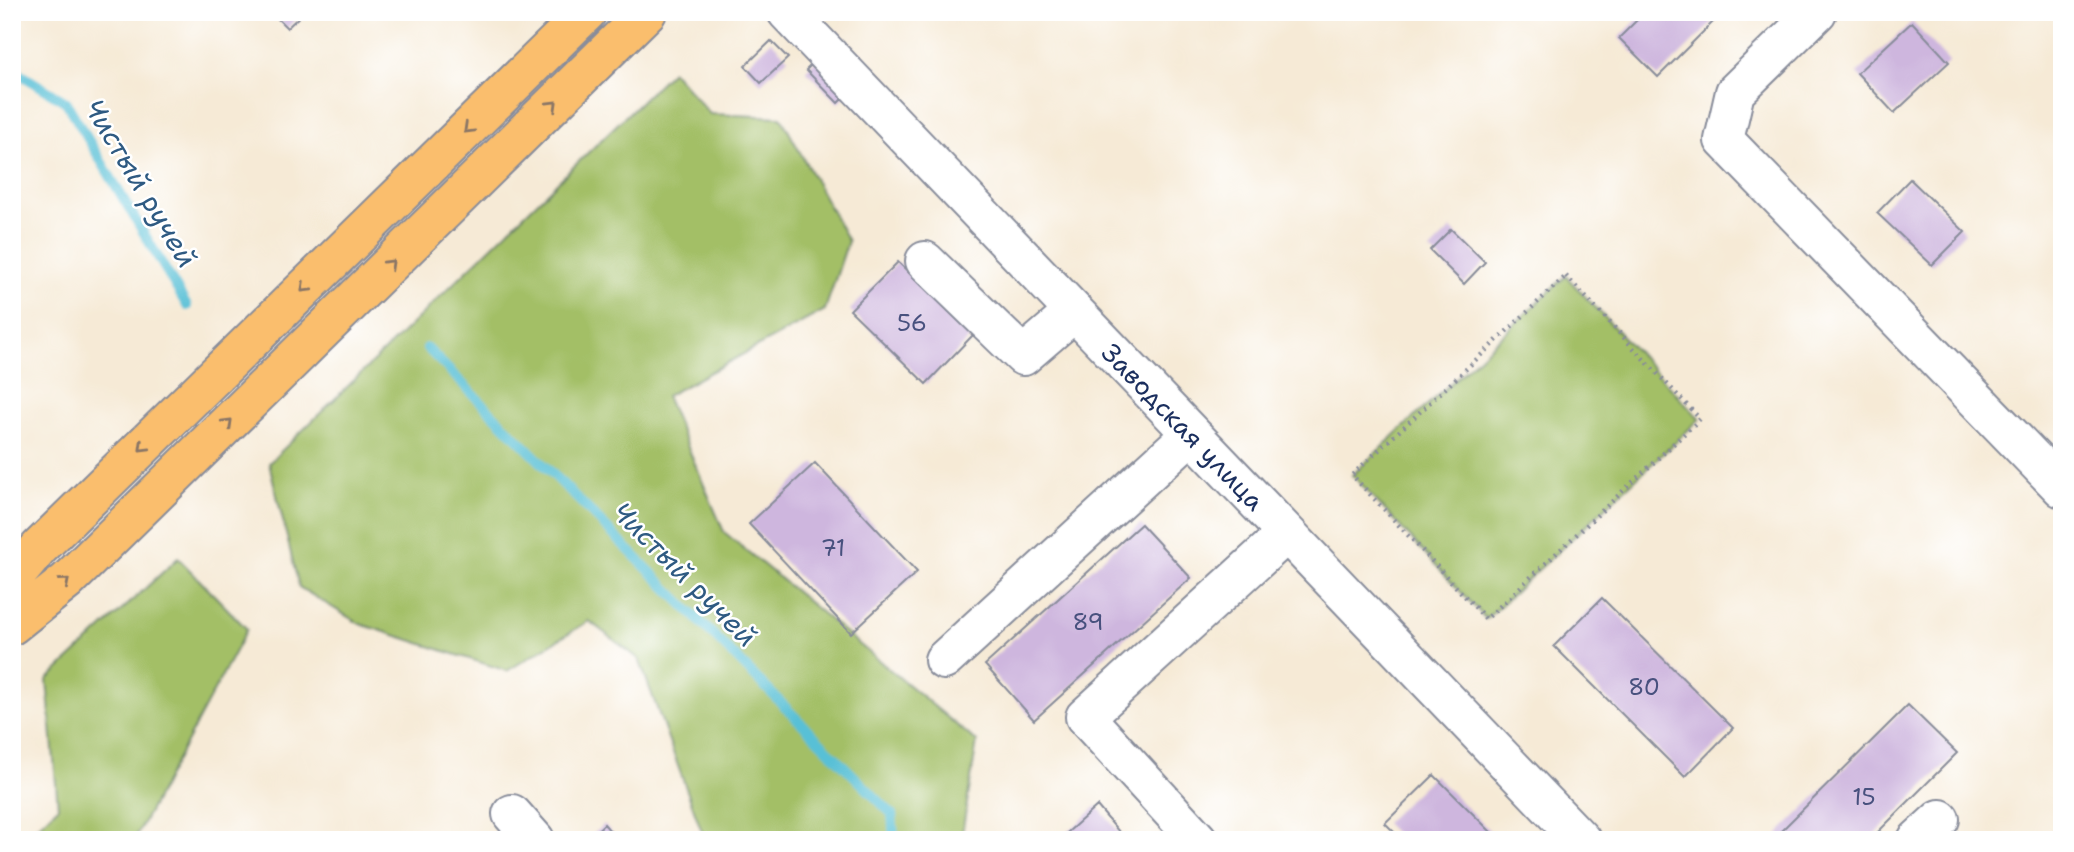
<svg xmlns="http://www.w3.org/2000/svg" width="2074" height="852" viewBox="0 0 2074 852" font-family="'Shantell Sans',sans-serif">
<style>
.green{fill:#a3bf66;stroke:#5f7762;stroke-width:2}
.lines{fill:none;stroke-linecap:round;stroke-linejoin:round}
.stream{stroke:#59c0d6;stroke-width:10}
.building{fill:#ceb6de}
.minor-casing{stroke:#888c9a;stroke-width:42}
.major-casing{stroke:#888c9a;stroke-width:42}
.path{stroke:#888c9a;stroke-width:4.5;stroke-dasharray:2 5;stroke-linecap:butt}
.minor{stroke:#fff;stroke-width:38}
.major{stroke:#fabe6d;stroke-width:38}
.oneway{stroke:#8a7666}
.labels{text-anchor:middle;stroke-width:5;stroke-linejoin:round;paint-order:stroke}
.number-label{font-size:23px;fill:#48517e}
.street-label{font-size:26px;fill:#1b2f5e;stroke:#fff}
.water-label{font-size:28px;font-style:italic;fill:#2e5a82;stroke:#fff}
</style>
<rect width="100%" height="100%" fill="#fff"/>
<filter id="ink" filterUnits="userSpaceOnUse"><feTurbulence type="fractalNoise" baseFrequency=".0143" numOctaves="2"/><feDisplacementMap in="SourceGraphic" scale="14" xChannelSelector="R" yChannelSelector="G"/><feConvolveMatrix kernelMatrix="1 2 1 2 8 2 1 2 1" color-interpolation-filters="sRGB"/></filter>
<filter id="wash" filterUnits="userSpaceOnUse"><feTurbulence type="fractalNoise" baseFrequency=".00686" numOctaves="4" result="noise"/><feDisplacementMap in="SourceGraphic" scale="28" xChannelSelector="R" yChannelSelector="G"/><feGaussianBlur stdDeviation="1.57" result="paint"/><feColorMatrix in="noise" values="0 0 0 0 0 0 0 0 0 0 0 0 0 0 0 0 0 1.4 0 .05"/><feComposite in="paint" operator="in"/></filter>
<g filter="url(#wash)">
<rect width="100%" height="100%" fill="#f6ead6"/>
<path class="green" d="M 672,71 L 710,114 L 781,117 L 848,241 L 825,310 L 666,396 L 724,532 L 977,742 L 961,840 L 705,840 L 639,659 L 589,621 L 507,671 L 360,624 L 299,587 L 269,463 Z
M 1566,276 L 1700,419 L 1486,619 L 1352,475 Z
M 178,558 L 247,629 L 136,836 L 140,840 L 23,840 L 58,807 L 47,680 Z"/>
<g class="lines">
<path class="stream" d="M 12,69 L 66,102 L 187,306
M 427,348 L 892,814 L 894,840"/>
</g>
<g id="blocks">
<path class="building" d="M 271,12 L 304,12 L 287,28 Z
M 1645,12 L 1703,12 L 1713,22 L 1658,77 L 1619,38 Z
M 1912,22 L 1949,62 L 1894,113 L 1857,73 Z
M 771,41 L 788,58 L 761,83 L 745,66 Z
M 820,56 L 852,89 L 838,103 L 806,70 Z
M 1910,179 L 1965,232 L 1932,265 L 1877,213 Z
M 1451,229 L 1485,262 L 1464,284 L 1430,250 Z
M 898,262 L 973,335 L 926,384 L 850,310 Z
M 815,463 L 917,572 L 851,633 L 749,524 Z
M 1141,524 L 1191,578 L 1034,720 L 985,665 Z
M 1602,598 L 1733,728 L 1685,777 L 1554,646 Z
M 1908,705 L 1957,753 L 1870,840 L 1772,840 Z
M 1434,775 L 1499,840 L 1402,840 L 1385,823 Z
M 1097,806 L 1126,840 L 1059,840 Z
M 604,824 L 618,840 L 587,840 Z"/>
</g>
</g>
<g filter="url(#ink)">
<use href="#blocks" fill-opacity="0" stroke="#888c9a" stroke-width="2"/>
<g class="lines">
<g class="minor-casing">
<path id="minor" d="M 787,12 L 1581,840
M 1817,12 L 1735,92 L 1724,140 L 2062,488
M 925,261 L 1023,356 L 1073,313
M 944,660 L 1190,435
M 512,814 L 535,840
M 1198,840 L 1085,717 L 1286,534
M 1917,840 L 1940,819"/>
</g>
<g class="major-casing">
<path id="major" d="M 12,580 L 39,548 L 587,12
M 12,625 L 67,581 L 647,12"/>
</g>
<path class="path" d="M 1566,276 L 1700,419 L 1486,619 L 1352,475 Z"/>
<use href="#minor" class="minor"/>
<use href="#major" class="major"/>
</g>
<defs><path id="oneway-chevron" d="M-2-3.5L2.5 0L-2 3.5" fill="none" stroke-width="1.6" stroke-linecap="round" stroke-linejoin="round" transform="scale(1.75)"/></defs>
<g class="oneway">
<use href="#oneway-chevron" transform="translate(553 105) rotate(-44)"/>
<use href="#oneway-chevron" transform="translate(468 129) rotate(136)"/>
<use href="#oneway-chevron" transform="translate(390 264) rotate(-44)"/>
<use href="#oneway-chevron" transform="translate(305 288) rotate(136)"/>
<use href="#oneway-chevron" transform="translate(228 423) rotate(-44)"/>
<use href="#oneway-chevron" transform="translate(143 447) rotate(136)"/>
<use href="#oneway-chevron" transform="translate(65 582) rotate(-41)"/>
</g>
</g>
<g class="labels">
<g class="number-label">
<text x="912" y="331">56</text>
<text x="833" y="556">71</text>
<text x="1088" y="630">89</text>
<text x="1644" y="695">80</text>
<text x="1864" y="805">15</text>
</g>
<g class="street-label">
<text transform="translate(1183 427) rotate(46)" y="9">Заводская улица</text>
</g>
<g class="water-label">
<text transform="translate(141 183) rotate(59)" y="10">Чистый ручей</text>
<text transform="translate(685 574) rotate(45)" y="10">Чистый ручей</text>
</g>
</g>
<rect width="2074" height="852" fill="none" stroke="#fff" stroke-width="42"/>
</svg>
